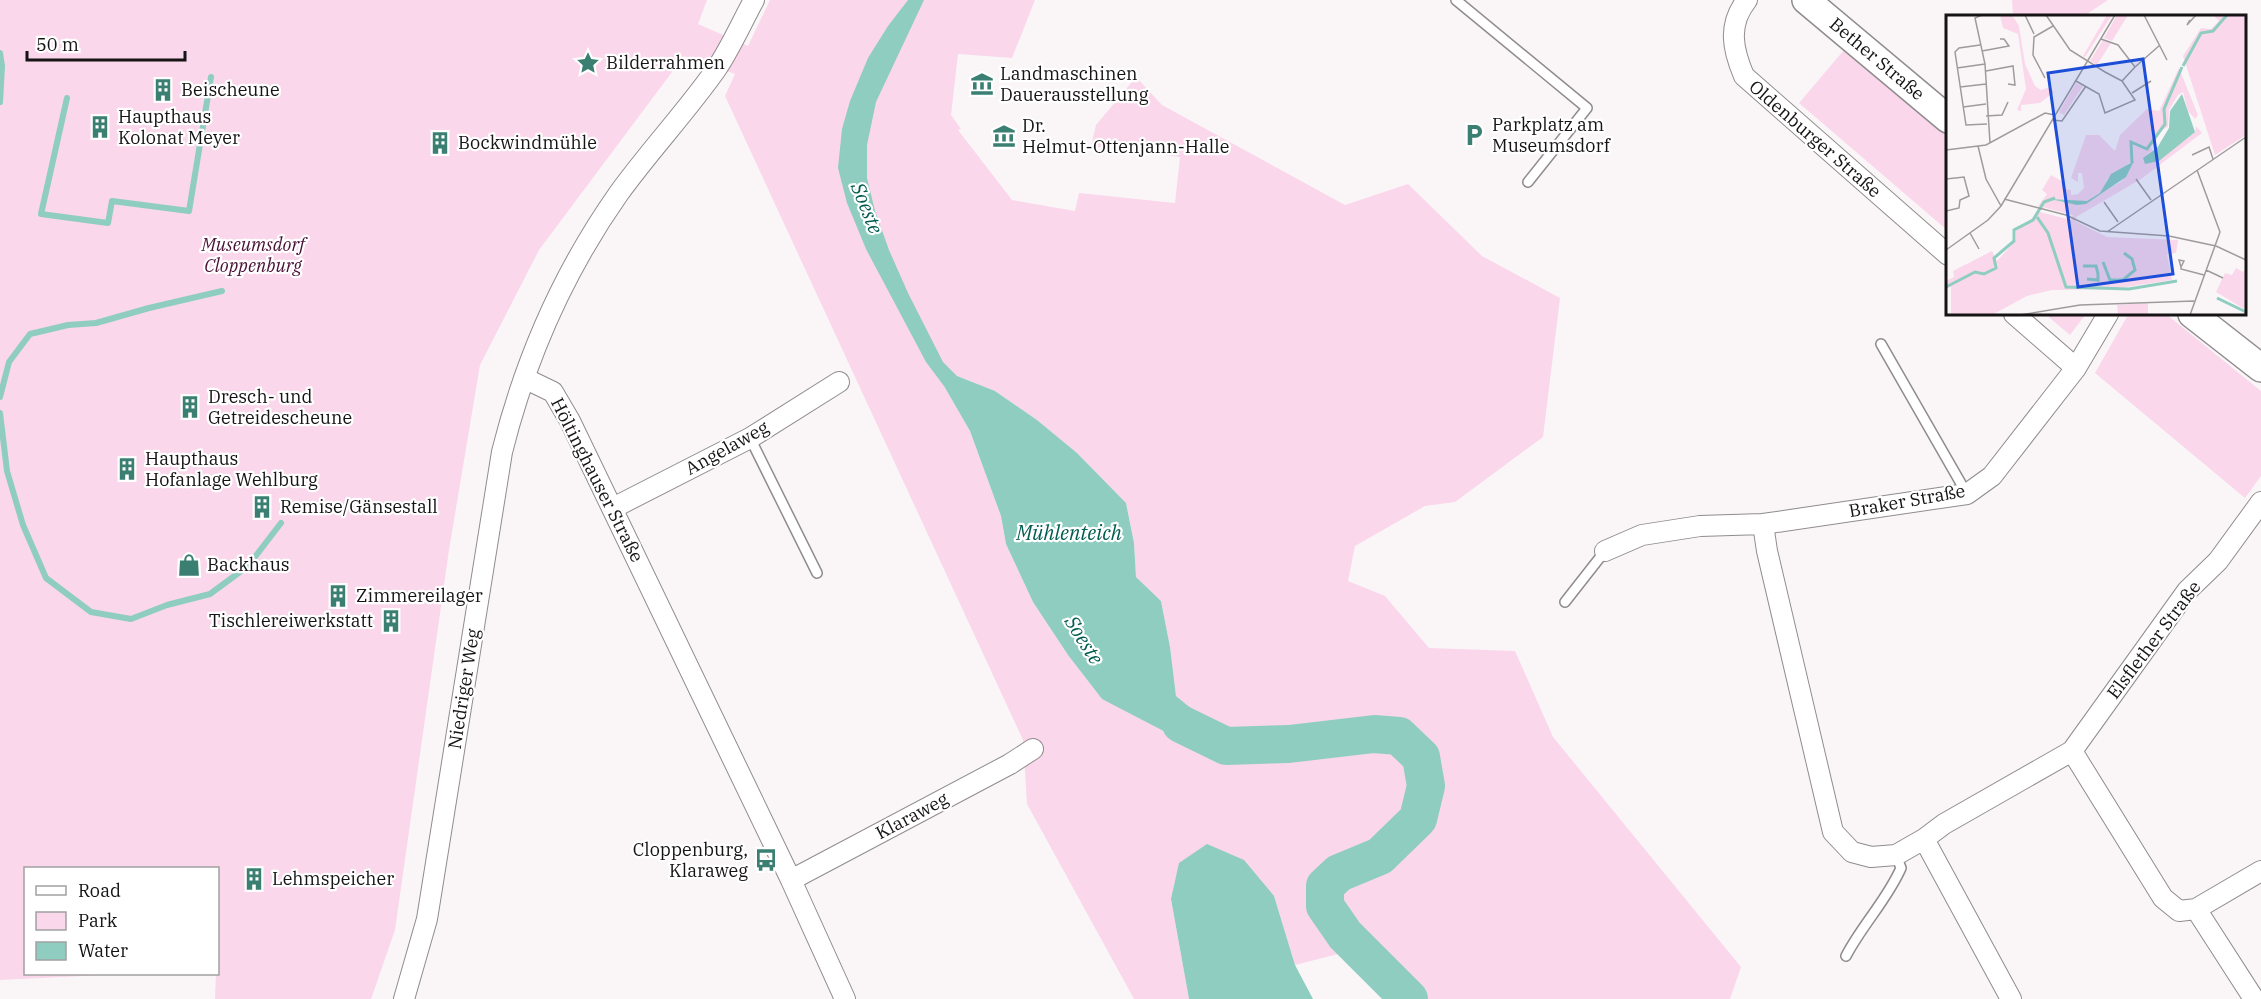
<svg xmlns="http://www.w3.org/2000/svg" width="2261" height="999" viewBox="0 0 2261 999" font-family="'IBM Plex Serif',serif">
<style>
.green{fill:#fad7eb;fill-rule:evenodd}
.water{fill:#8ecdc0}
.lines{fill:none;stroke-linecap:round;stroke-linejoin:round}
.stream{stroke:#8ecdc0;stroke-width:6}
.river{stroke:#8ecdc0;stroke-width:38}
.lane-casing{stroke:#908c8e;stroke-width:12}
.street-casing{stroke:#908c8e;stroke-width:22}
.secondary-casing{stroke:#908c8e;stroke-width:30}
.lane{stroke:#fff;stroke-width:9}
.street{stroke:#fff;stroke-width:20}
.secondary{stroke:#fff;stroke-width:27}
.labels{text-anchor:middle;stroke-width:4.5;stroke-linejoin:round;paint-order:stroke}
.street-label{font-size:18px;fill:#151314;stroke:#fff}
.poi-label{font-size:18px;fill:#151314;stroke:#fff;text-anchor:start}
.park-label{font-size:18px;font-style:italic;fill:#4a1137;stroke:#fff}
.water-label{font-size:20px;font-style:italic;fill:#005c50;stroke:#fff}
.inset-river{fill:none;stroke:#8ecdc0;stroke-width:3}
.inset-road{fill:none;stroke:#9e9b9d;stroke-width:1.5}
.view{fill:#1d4ed8;fill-opacity:0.15;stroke:#1d4ed8;stroke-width:3}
.inset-edge{fill:none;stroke:#151314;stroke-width:3}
</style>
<rect width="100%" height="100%" fill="#faf6f8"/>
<path class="green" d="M 0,0 L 707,0 L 698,24 L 748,46 L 770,0 L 1035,0 L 1012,58 L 958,54 L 951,115 L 961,129 L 958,130 L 1012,200 L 1075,211 L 1079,193 L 1175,203 L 1180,157 L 1091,146 L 1096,125 L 1136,77 L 1162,105 L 1345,205 L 1408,184 L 1482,256 L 1560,298 L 1543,437 L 1455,502 L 1425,506 L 1355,546 L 1348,581 L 1385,596 L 1429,648 L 1515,651 L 1553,737 L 1741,967 L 1730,999 L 1389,999 L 1346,952 L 1295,965 L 1274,896 L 1171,899 L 1189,999 L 1134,999 L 1027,804 L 1023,740 L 725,96 L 735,74 L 684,56 L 539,250 L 480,365 L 449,550 L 395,930 L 371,999 L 215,999 L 216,974 L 218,974 L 218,868 L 26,868 L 26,974 L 126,974 L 0,980 ZM 957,376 L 995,391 L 1037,420 L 1077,453 L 1126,503 L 1134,543 L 1136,577 L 1161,601 L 1170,647 L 1176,696 L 1226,738 L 1102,699 L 1068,655 L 1033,602 L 1006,544 L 1001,516 L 970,431 L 944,386 Z
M 2012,0 L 2108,0 L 2084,16 L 2013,16 Z
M 1844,50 L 1947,134 L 1947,230 L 1799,103 Z
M 2045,314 L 2086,314 L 2070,335 Z
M 2131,314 L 2166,314 L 2261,391 L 2261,476 L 2245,498 L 2095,373 L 2128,315 Z"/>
<path class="water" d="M 908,0 L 924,0 L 876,102 L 867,145 L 867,178 L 875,211 L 889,250 L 908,293 L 943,362 L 957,376 L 995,391 L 1037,420 L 1077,453 L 1126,503 L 1134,543 L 1136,577 L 1161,601 L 1170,647 L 1176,696 L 1227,738 L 1226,746 L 1221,752 L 1179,739 L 1102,699 L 1068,655 L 1033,602 L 1006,544 L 1001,516 L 970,431 L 944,386 L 926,362 L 866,249 L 847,203 L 838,168 L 842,129 L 850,101 L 868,58 L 888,26 Z
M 1207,844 L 1244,860 L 1274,896 L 1295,965 L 1313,999 L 1189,999 L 1171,899 L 1179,863 Z"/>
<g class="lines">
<path class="stream" d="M 0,53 L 2,66 L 0,102
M 67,98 L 41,214 L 108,223 L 112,201 L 189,211 L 211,77
M 0,397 L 9,362 L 30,334 L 68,325 L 96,323 L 149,308 L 222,291
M 0,413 L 7,471 L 23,525 L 46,578 L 91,612 L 131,619 L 167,605 L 210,594 L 248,566 L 281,523"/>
<path class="river" d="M 1181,724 L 1226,746 L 1289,744 L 1374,734 L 1399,736 L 1421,757 L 1426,786 L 1418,819 L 1380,856 L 1339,873 L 1325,886 L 1325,906 L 1345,935 L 1409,999"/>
<g class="lane-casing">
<path id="lane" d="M 1456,0 L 1587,108 L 1528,182
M 1881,344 L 1967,494
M 750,438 L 817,573
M 1565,602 L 1605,551
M 1846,956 C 1862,925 1887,900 1901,868 L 1896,855"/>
</g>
<g class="street-casing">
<path id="street" d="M 1747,0 C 1727,25 1733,50 1744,76 L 1948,255
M 2014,314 L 2076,368
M 524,378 L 553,392 L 570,421 L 791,880 L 845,999
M 613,508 L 750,438 L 839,382
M 1605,551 L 1642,535 L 1700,526 L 1763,524
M 2072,751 L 1944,824 L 1924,839 L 1896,855 L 1871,857 L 1852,852 L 1833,832 L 1767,551 L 1763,524 L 1967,494 L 1992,476 L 2076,368 L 2108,314
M 1924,839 L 2011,999
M 791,880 L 1010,764 L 1033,749
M 2196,909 L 2179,911 L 2163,898 L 2072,751 L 2187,591 L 2218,561 L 2261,502
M 404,999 L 427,919 L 502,452 C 525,360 564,271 619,193 C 650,150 687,111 717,68 C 731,47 742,22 754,0
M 2254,999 L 2196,909 L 2261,871"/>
</g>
<g class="secondary-casing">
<path id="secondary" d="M 1806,0 L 1948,119
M 2192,314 L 2261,368"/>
</g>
<use href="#lane" class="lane"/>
<use href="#street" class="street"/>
<use href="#secondary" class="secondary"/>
</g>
<defs>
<g id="sight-bare" transform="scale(1.8)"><path d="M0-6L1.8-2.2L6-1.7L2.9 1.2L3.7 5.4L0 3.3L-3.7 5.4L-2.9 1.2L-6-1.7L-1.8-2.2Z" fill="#3b7f72" stroke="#fff" stroke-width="2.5" paint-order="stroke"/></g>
<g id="museum-bare" transform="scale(1.8)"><path d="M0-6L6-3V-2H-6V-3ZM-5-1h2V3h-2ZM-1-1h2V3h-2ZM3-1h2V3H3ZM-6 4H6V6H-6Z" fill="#3b7f72" stroke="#fff" stroke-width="2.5" paint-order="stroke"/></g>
<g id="building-bare" transform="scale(1.8)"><path d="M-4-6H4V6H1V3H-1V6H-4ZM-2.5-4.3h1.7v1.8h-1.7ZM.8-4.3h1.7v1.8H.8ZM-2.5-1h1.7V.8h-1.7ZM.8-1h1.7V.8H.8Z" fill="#3b7f72" stroke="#fff" stroke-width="2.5" paint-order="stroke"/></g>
<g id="parking-bare" transform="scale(1.8)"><path d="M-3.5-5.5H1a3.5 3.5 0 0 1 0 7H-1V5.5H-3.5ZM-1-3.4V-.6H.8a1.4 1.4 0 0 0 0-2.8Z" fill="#3b7f72" stroke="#fff" stroke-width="2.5" paint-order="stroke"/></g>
<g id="shop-bare" transform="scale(1.8)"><path d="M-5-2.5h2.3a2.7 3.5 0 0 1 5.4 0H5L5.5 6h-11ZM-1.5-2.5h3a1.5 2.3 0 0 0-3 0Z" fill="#3b7f72" stroke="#fff" stroke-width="2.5" paint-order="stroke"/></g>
<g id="bus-bare" transform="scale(1.8)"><path d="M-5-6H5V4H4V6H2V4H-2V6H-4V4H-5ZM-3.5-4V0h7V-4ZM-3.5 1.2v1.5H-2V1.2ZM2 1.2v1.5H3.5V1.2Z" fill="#3b7f72" stroke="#fff" stroke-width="2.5" paint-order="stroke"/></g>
</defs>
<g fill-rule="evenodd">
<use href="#sight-bare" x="588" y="63"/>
<use href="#museum-bare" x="982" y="84"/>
<use href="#building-bare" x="163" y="90"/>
<use href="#building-bare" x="100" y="127"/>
<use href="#parking-bare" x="1474" y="135"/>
<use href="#museum-bare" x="1004" y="136"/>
<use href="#building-bare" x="440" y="143"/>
<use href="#building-bare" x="190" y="407"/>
<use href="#building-bare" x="127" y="469"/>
<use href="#building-bare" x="262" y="507"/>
<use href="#shop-bare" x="189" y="565"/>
<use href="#building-bare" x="338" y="596"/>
<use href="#building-bare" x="391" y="621"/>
<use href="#bus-bare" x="766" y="860"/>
<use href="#building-bare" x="254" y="879"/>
</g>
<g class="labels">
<g class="street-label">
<text transform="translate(1877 59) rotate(40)" y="6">Bether Straße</text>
<text transform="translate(1815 139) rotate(41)" y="6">Oldenburger Straße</text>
<text transform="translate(727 448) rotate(-29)" y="6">Angelaweg</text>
<text transform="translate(597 480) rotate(63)" y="6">Höltinghauser Straße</text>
<text transform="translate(1907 501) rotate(-10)" y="6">Braker Straße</text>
<text transform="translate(2154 640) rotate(-53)" y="6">Elsflether Straße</text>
<text transform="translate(464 689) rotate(-81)" y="6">Niedriger Weg</text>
<text transform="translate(912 816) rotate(-28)" y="6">Klaraweg</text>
</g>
<g class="poi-label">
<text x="606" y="69">Bilderrahmen</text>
<text x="1000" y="80">Landmaschinen<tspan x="1000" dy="21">Dauerausstellung</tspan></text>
<text x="181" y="96">Beischeune</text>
<text x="118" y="123">Haupthaus<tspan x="118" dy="21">Kolonat Meyer</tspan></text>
<text x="1492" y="131">Parkplatz am<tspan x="1492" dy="21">Museumsdorf</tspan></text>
<text x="1022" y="132">Dr.<tspan x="1022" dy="21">Helmut-Ottenjann-Halle</tspan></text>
<text x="458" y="149">Bockwindmühle</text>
<text x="208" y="403">Dresch- und<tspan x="208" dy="21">Getreidescheune</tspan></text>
<text x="145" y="465">Haupthaus<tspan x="145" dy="21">Hofanlage Wehlburg</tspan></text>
<text x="280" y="513">Remise/Gänsestall</text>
<text x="207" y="571">Backhaus</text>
<text x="356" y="602">Zimmereilager</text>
<text x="373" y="627" text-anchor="end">Tischlereiwerkstatt</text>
<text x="748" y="856" text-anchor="end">Cloppenburg,<tspan x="748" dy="21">Klaraweg</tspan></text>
<text x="272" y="885">Lehmspeicher</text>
</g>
<g class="park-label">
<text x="253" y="251">Museumsdorf<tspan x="253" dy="21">Cloppenburg</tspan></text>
</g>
<g class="water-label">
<text transform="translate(867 208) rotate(68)" y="7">Soeste</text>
<text x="1069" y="540">Mühlenteich</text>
<text transform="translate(1084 640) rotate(58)" y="7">Soeste</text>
</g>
</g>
<g transform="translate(1946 15)">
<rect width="300" height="300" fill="#faf6f8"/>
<path d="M 54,0 L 66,0 L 73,11 L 79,49 L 89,71 L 95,75 L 104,72 L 108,77 L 94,88 L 75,90 L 75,96 L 71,95 L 80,74 L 72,19 L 57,13 ZM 161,0 L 166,0 L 139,42 L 137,41 ZM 171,0 L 182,0 L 166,26 L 158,23 ZM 267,0 L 300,0 L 300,120 L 269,140 L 237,41 L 255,13 L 265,14 L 273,6 ZM 157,25 L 165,28 L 151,50 L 144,46 ZM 233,53 L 252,100 L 249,104 L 242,96 L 237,77 L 232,80 L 223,95 L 222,112 L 215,115 L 205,132 L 207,136 L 200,139 L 232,129 L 249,117 L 250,111 L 256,118 L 195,164 L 130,202 L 129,206 L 161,222 L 232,225 L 230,238 L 221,239 L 226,265 L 167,274 L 106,275 L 81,281 L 46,300 L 5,300 L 5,272 L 0,273 L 0,266 L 8,262 L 7,256 L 46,236 L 51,246 L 70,225 L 70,216 L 94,197 L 125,205 L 127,200 L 92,191 L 101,179 L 96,175 L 105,160 L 117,167 L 117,174 L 125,175 L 125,180 L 132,179 L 138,173 L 136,158 L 132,158 L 132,167 L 125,163 L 140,120 L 153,120 L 169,136 L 174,120 L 201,94 L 213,96 ZM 186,146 L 176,166 L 157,177 L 161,164 ZM 130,68 L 137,71 L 118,100 L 113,97 ZM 300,252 L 300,288 L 298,294 L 270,277 L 279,258 L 286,260 L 290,253 L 297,257 ZM 202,288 L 202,300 L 172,300 L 171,290 Z" fill="#fad7eb" fill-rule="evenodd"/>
<path d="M 236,79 L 249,117 L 213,146 L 199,149 L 197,143 L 211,133 L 223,113 L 224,96 ZM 188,146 L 180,162 L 140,189 L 131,190 L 104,184 L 141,186 L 154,178 L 165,159 Z" fill="#8ecdc0"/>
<path class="inset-river" d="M 237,51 L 255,18 L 267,16 L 281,0M 186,148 L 185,127 L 201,134 L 219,109 L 218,94 L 236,52M 91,202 L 102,218 L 120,272 L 183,274 L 231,266M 157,247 L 164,265 L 177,265 L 189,255 L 186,244 L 178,238M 137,251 L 150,251 L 152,259 L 152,265 L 141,264M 0,272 L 29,257 L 38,259 L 50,253 L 48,243 L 68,226 L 68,215 L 87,205 L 98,187 L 109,183M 271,283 L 300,297"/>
<path class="inset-road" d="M 36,0 L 29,3 L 39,49 L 44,128M 79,0 L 88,19M 100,0 L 124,35 L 159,57 L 176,66 L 189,52M 198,0 L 221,45M 244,5 L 241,10 L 250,0M 155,24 L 172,30 L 189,52 L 214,30M 34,30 L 13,33 L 9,37 L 20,110 L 41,109M 36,36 L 63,31 L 58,24 L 54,24M 11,53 L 39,49M 40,56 L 67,51 L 69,70 L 62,69M 99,63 L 87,40 L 88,22 L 107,11M 130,66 L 153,79 L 159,98 L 189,85 L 176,66M 14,72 L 40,69M 186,78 L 205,66 L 202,68M 17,92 L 40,89M 40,101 L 56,100 L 62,87M 106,105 L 116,106 L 140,71M 32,131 L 40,164 L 55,191M 0,135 L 40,130 L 99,98 L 109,100M 246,140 L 263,132 L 267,144M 0,164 L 18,162 L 23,181 L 14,185 L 13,193 L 0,196M 190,164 L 205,185M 58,184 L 120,200 L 154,216 L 223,221 L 270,231 L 300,245M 158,187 L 172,207M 161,217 L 300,122M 24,218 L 33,234M 0,235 L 42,205 L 55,191 L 169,0M 235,252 L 238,246 L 233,245 L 235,252 L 235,254 L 258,260M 260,255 L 277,263M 74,300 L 134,290 L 248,286M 244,300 L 274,217 L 251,155"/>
<path class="view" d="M 197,44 L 227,259 L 132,272 L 102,58 Z"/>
<rect width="300" height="300" class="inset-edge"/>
</g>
<rect x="24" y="867" width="195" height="108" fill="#ffffff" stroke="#a1a1a1" stroke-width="1.5"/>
<rect x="36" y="886" width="30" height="9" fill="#ffffff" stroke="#a1a1a1" stroke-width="1.5"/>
<text x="78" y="897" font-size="18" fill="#151314">Road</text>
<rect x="36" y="912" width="30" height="18" fill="#fad7eb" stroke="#a1a1a1" stroke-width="1.5"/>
<text x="78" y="927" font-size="18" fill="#151314">Park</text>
<rect x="36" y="942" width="30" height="18" fill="#8ecdc0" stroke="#a1a1a1" stroke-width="1.5"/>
<text x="78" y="957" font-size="18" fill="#151314">Water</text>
<path d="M27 51v9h158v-9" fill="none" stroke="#151314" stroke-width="3"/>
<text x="36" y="51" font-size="18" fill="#151314" stroke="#ffffff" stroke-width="4.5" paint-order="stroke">50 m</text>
</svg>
